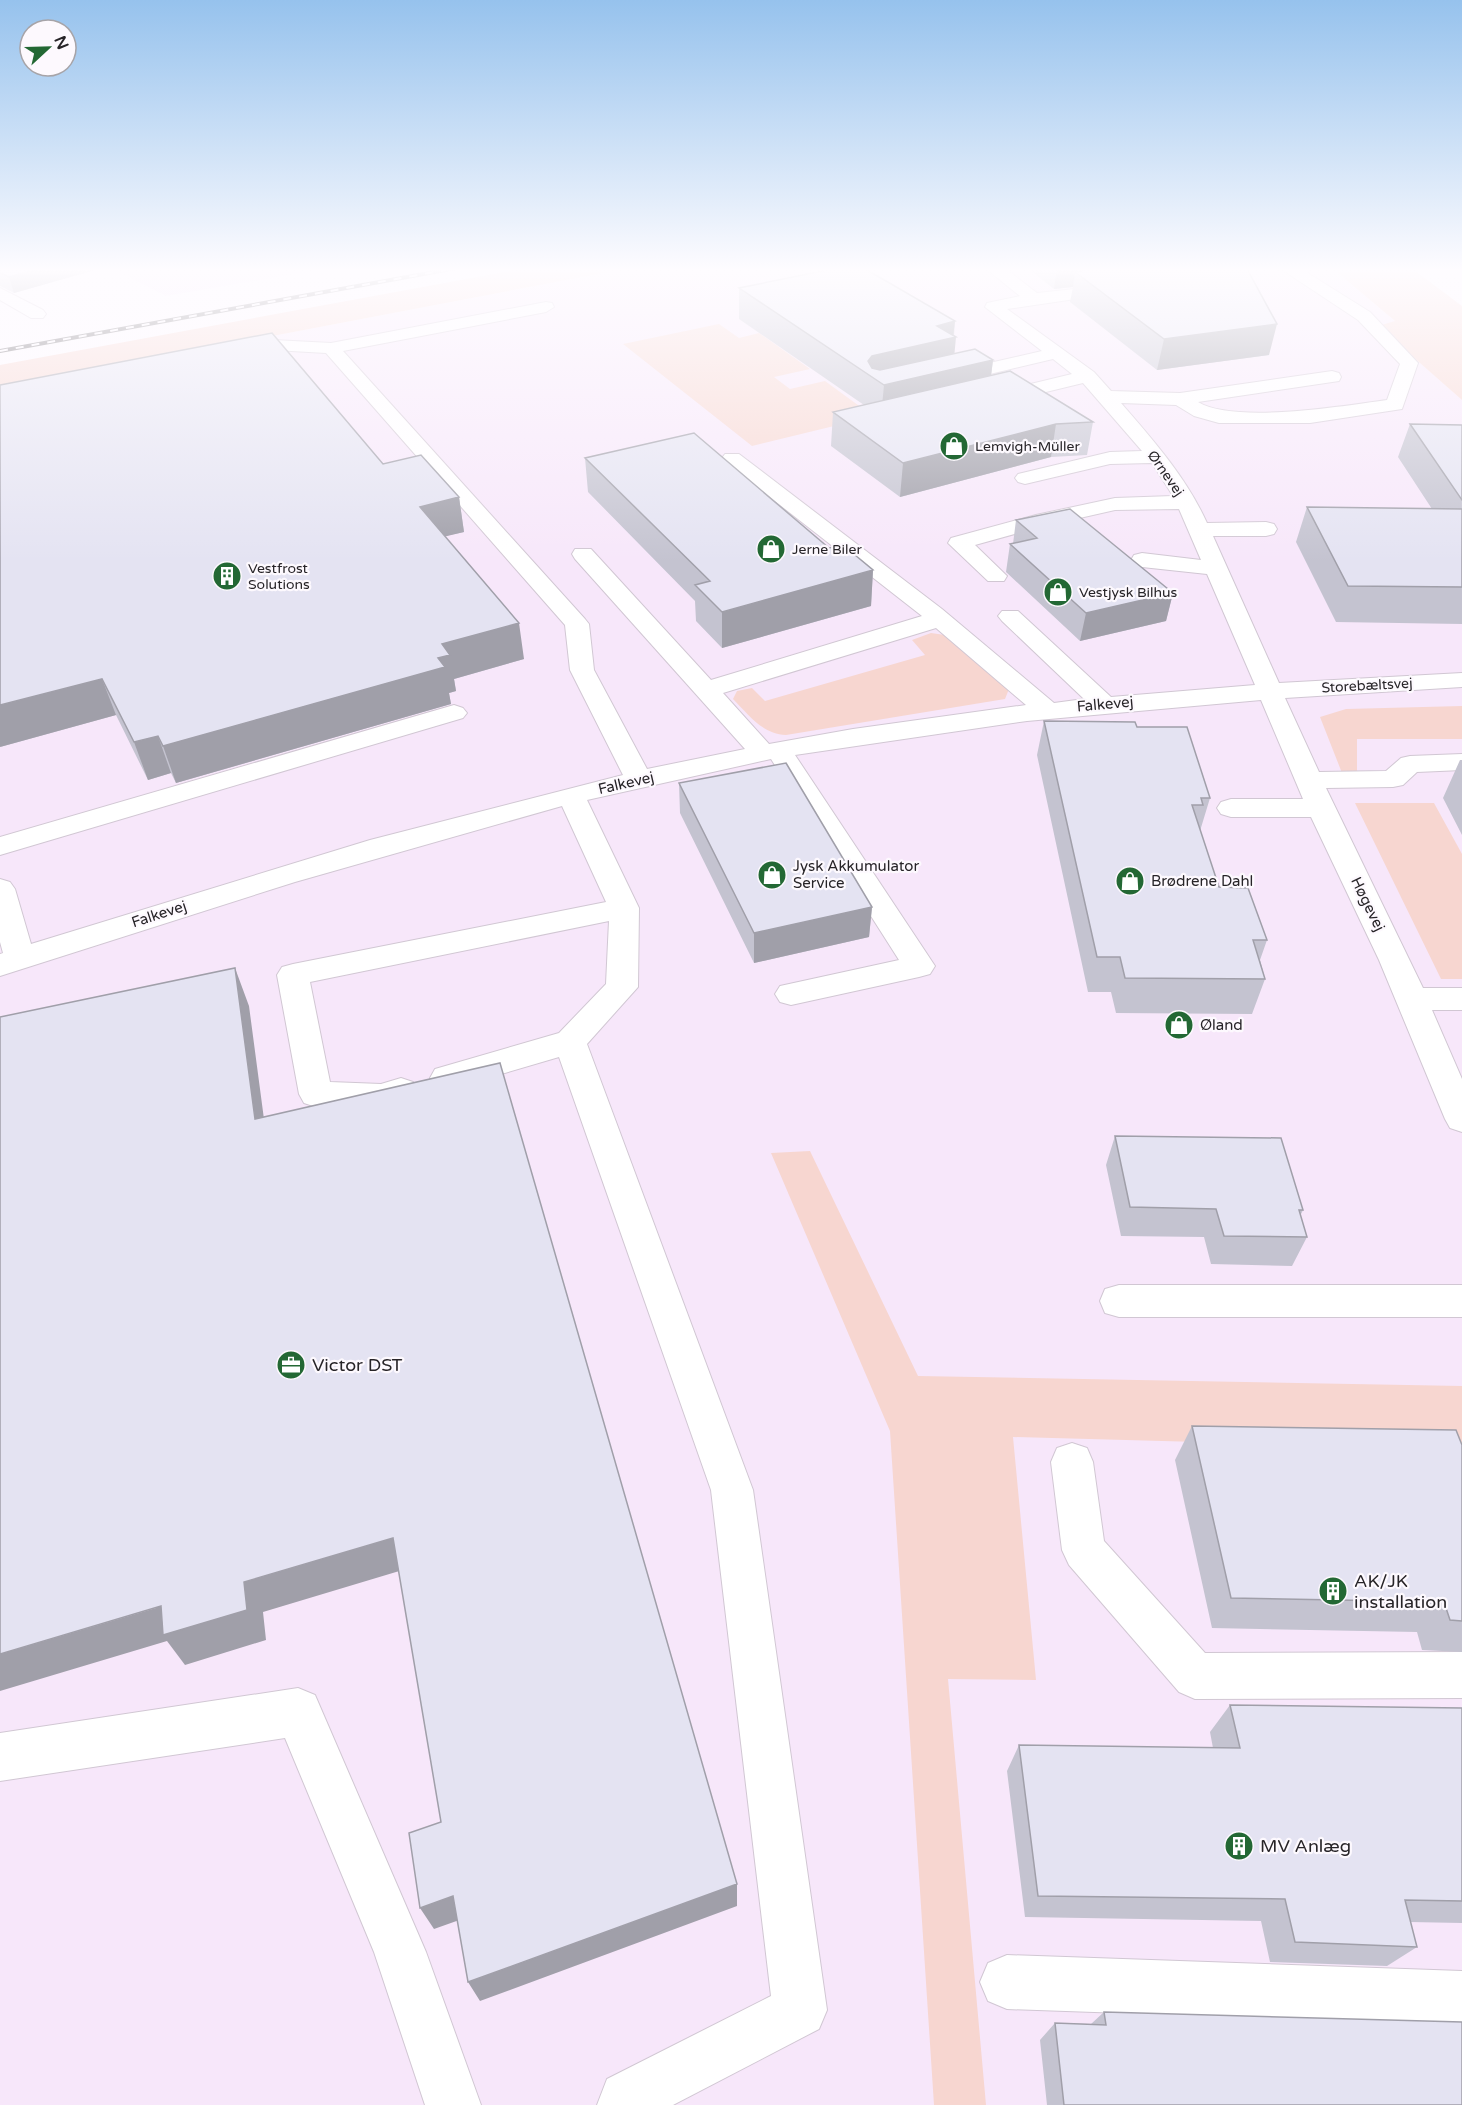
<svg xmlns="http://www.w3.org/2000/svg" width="1462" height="2105" viewBox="0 0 1462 2105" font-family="'Varela Round',sans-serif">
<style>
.built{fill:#f7e7fa}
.green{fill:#f7d6d0}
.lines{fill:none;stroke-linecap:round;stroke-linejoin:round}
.minor-casing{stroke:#d1c7d3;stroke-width:2}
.minor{fill:#fff;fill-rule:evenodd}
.rail-casing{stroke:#666267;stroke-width:4}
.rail{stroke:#fdf9fe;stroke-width:2;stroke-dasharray:8;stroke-linecap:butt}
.wall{fill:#c4c3d0}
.shaded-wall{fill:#a09fa9}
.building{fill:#e4e3f2;stroke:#a09fa9;stroke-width:1.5}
.labels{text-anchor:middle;stroke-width:4.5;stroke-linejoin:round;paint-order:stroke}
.far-poi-label{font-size:14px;fill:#272428;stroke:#fdf9fe;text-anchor:start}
.far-street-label{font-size:14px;fill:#272428;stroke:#fdf9fe}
.street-label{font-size:15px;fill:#272428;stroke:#fdf9fe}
.poi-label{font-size:15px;fill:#272428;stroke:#fdf9fe;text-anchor:start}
.near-poi-label{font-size:18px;fill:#272428;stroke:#fdf9fe;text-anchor:start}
</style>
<rect width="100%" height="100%" fill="#fdf9fe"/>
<path class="built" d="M 109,267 L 335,267 L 166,296 Z
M 634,267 L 1331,267 L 1396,322 L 1379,326 L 1462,400 L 1462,2105 L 0,2105 L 0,388 Z"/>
<path class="green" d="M 531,267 L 634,267 L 0,388 L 0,365 Z
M 1331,267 L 1410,267 L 1462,306 L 1462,400 L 1378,326 L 1395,321 Z
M 719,324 L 739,338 L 759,333 L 810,369 L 774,377 L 790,389 L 825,381 L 862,408 L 867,418 L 752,446 L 623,344 Z
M 931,633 L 945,635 L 1009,689 L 1005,699 L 786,735 C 762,734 749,715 733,699 L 737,691 L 752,688 L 765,701 L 925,655 L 912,640 Z
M 1462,706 L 1462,739 L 1357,739 L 1357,773 L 1342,773 L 1320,717 L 1346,709 Z
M 1355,803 L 1434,803 L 1462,854 L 1462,979 L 1441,979 Z
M 810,1151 L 918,1376 L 1462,1386 L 1462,1449 L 1013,1437 L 1036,1680 L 948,1679 L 986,2105 L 934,2105 L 890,1431 L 771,1153 Z"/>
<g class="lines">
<g class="minor-casing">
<path id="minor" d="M 984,267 L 1003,267 L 1037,293 L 1122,284 L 1124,288 L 1116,293 L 1007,309 L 1094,372 L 1111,391 L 1180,393 L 1332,371 L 1339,373 L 1341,377 L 1339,381 L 1198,402 C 1234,424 1344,406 1387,400 L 1400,364 L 1358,320 L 1278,267 L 1298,267 L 1370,312 L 1418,363 L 1402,409 L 1310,423 L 1219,423 L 1194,416 L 1176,405 L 1121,403 C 1154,441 1186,477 1207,523 L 1266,522 L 1274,524 L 1277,529 L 1274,534 L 1266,536 L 1213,536 L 1279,683 L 1462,673 L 1462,687 L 1285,698 L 1319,772 L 1386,771 L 1401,758 L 1410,756 L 1462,754 L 1462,770 L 1417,772 L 1403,785 L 1393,787 L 1326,788 L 1423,988 L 1462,988 L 1462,1010 L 1432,1010 L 1462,1079 L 1462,1132 L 1450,1128 L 1445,1119 L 1379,960 L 1311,817 L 1231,817 L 1221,814 L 1217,808 L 1221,802 L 1231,799 L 1303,799 L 1261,700 L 1027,721 L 795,755 L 935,966 L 930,974 L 919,977 L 791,1005 L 780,1002 L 775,994 L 780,986 L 899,960 L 771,759 L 587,800 L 639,908 L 638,987 L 587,1044 L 753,1490 L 827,2010 L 819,2029 L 673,2105 L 597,2105 L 607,2079 L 771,1996 L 711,1490 L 559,1057 L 447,1090 L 435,1087 L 430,1078 L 435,1069 L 559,1033 L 606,984 L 609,921 L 310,982 L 330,1082 L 381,1084 L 401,1078 L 413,1082 L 418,1091 L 413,1100 L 381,1110 L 316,1107 L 304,1103 L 299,1094 L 277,975 L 282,967 L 293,964 L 606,902 L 562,806 L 295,882 L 0,976 L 0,954 L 3,953 L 0,942 L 0,879 L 10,882 L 15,889 L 31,944 L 370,840 L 623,775 L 570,670 L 565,625 L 326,353 L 274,350 L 238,357 L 229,352 L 232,348 L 274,340 L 331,343 L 546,302 L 552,303 L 554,307 L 546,312 L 343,351 L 585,619 L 589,624 L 594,670 L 647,769 L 745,749 L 575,559 L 572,554 L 575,549 L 591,549 L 711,680 L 922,616 L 725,462 L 722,458 L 725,454 L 739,454 L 942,609 L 1054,703 L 1084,699 L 1002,621 L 998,616 L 1002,611 L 1018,611 L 1111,697 L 1255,685 L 1207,574 L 1142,567 L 1134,565 L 1131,560 L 1134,555 L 1142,553 L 1201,560 L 1179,509 L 1115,510 L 1040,527 L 975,545 L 1007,576 L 1004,581 L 988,581 L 948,543 L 951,538 L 1036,515 L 1115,498 L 1173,496 L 1152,463 L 1110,464 L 1025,484 L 1018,482 L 1015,478 L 1018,474 L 1110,452 L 1142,451 L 1083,383 L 996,404 L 987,398 L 989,394 L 1072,374 L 1053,359 L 948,384 L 941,382 L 939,378 L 941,374 L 1042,351 L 985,307 L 987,303 L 1020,296 ZM 936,628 L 1026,705 L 853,729 L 769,744 L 723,693 Z
M 0,288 L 43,310 L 46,314 L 43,318 L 31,318 L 0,300 Z
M 454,705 L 463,708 L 467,713 L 463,718 L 0,855 L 0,837 Z
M 1119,1285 L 1462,1285 L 1462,1317 L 1119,1317 L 1105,1313 L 1100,1301 L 1105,1289 Z
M 1072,1443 L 1087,1448 L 1093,1462 L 1104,1541 L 1205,1653 L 1462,1652 L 1462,1698 L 1195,1699 L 1179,1692 L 1069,1565 L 1062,1550 L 1051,1462 L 1057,1448 Z
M 298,1688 L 315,1695 L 426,1952 L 481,2105 L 425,2105 L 374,1952 L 285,1738 L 0,1781 L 0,1733 Z
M 1007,1955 L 1462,1971 L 1462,2025 L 1007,2009 L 988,2001 L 980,1982 L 988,1963 Z"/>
</g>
<use href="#minor" class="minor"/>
<g class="rail-casing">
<path id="rail" d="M 0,351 L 462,267"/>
</g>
<use href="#rail" class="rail"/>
</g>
<path class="wall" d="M 0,267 L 102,267 L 102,268 L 14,293 L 0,286 Z
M 1026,267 L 1246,267 L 1269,355 L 1157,370 L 1070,302 L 1073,287 L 1054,289 Z
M 739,288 L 955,321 L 954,336 L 954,353 L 993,360 L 991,376 L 1093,422 L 1087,455 L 1051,457 L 900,497 L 831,446 L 833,412 L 864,405 L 739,319 Z
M 1410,424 L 1462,425 L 1462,624 L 1336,622 L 1296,542 L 1307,507 L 1432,509 L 1398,457 Z
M 585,458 L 829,548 L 873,570 L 871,606 L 722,648 L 696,621 L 695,601 L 588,492 Z
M 383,464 L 459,497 L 464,532 L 445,536 L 524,659 L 454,679 L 456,691 L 449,693 L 451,704 L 176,783 L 171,773 L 148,780 L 116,715 L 0,747 Z
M 1016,520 L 1173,593 L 1166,621 L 1080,641 L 1006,572 L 1010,544 L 1013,544 Z
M 1044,721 L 1137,727 L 1210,798 L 1200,831 L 1219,887 L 1267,940 L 1260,960 L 1265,979 L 1252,1014 L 1116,1013 L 1111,992 L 1088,992 L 1037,755 Z
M 1460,760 L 1462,760 L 1462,835 L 1443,798 Z
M 679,783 L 872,907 L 869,937 L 754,963 L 680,813 Z
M 1115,1136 L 1303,1210 L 1300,1216 L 1307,1237 L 1292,1266 L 1211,1264 L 1204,1237 L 1121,1236 L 1106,1165 Z
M 1192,1426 L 1462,1445 L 1462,1652 L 1422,1650 L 1417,1632 L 1212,1628 L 1175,1460 Z
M 1230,1705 L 1462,1708 L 1462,1923 L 1410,1922 L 1417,1947 L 1387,1966 L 1270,1962 L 1261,1921 L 1025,1917 L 1007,1771 L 1019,1745 L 1213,1748 L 1210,1732 Z
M 1104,2012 L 1462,2105 L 1047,2105 L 1040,2040 L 1055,2023 L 1091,2024 Z"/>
<path class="shaded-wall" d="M 45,267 L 102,267 L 102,268 L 14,293 L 9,277 Z
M 1057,267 L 1143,267 L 1075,272 L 1073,287 L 1054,289 Z
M 955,321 L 953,338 L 956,337 L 953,369 L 993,360 L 989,392 L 881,417 L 884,385 L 867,374 L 868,361 L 872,356 L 937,326 Z
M 1277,324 L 1269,355 L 1157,370 L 1164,339 Z
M 1056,424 L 1051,457 L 900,497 L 903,463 Z
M 459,497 L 464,532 L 426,541 L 420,507 Z
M 873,570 L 871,606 L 722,648 L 722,612 Z
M 1173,593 L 1166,621 L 1080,641 L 1086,613 Z
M 519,623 L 524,659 L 454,679 L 456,691 L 449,693 L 451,704 L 176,783 L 163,746 L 438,658 L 442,644 Z
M 102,679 L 116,715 L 0,747 L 0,705 Z
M 158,736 L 171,773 L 148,780 L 134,742 Z
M 872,907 L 869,937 L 754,963 L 754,933 Z
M 235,968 L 249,1006 L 269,1157 L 255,1119 Z
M 393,1538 L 406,1569 L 263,1612 L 266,1640 L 185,1665 L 167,1641 L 0,1691 L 0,1654 Z
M 737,1884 L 737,1906 L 480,2001 L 468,1982 Z
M 453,1896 L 465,1918 L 434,1929 L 420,1908 Z"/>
<path class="building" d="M 0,267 L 45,267 L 9,277 L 0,273 Z
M 842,267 L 862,267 L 955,321 L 937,326 L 956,337 L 872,356 L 868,361 L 872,368 L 880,370 L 975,349 L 993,360 L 884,385 L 739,288 Z
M 1110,267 L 1246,267 L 1277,324 L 1164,339 L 1075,272 Z
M 272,333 L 383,464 L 421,455 L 459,497 L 420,507 L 519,623 L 442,644 L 450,655 L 438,658 L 445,667 L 163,746 L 158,736 L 134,742 L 102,679 L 0,705 L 0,385 Z
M 1010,371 L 1093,422 L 1056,424 L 903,463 L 833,412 Z
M 1410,424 L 1462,425 L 1462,500 Z
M 694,433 L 829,548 L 843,545 L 873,570 L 722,612 L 695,585 L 710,581 L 585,458 Z
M 1307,507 L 1462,509 L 1462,587 L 1348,586 Z
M 1070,509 L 1173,593 L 1086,613 L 1010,544 L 1037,538 L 1016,520 Z
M 1044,721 L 1135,722 L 1137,727 L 1187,727 L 1210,798 L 1201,798 L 1203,805 L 1192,805 L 1219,887 L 1248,888 L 1267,940 L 1253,940 L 1265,979 L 1125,978 L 1120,957 L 1097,957 Z
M 786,763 L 872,907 L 754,933 L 679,783 Z
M 235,968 L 255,1119 L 500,1063 L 737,1884 L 468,1982 L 453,1896 L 420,1908 L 409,1833 L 441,1822 L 393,1538 L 244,1582 L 247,1610 L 163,1635 L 161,1606 L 0,1654 L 0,1017 Z
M 1115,1136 L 1281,1138 L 1303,1210 L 1299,1210 L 1307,1237 L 1224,1236 L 1216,1209 L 1130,1207 Z
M 1192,1426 L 1456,1430 L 1462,1445 L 1462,1621 L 1450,1620 L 1444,1602 L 1231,1598 Z
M 1230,1705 L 1462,1708 L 1462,1901 L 1405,1900 L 1417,1947 L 1295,1942 L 1285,1899 L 1038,1896 L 1019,1745 L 1240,1748 Z
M 1104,2012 L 1462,2022 L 1462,2105 L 1064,2105 L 1055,2023 L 1106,2025 Z"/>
<linearGradient id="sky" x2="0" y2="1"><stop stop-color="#96c2ed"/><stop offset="0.48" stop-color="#fefcff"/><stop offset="1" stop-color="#fefcff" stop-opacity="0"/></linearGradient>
<rect width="1462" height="562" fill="url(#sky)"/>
<defs>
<g id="shop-disc" transform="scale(1.5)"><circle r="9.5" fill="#236834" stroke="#fdf9fe"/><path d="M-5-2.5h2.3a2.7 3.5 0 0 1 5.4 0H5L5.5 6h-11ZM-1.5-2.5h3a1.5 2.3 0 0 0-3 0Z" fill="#fff"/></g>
<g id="building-disc" transform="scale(1.5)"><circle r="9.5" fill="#236834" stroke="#fdf9fe"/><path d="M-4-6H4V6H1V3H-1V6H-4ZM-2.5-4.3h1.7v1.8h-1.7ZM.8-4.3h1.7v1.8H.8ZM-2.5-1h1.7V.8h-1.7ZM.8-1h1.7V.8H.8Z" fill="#fff"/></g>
<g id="office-disc" transform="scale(1.5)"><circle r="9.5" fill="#236834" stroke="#fdf9fe"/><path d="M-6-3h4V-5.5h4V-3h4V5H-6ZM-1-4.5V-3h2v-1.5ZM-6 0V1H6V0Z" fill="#fff"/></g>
</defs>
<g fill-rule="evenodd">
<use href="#shop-disc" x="954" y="446"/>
<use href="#shop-disc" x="771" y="549"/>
<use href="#building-disc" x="227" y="576"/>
<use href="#shop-disc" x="1058" y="592"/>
<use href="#shop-disc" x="772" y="875"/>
<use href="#shop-disc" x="1130" y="881"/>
<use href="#shop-disc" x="1179" y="1025"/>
<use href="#office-disc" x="291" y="1365"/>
<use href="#building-disc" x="1333" y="1591"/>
<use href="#building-disc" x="1239" y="1846"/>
</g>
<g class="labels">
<g class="far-poi-label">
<text x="975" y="451">Lemvigh-Müller</text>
<text x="792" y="554">Jerne Biler</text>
<text x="248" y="573">Vestfrost<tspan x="248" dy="16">Solutions</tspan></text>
<text x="1079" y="597">Vestjysk Bilhus</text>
</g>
<g class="far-street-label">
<text transform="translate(1166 473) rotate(55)" y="5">Ørnevej</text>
<text transform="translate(1367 685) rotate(-3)" y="5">Storebæltsvej</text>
</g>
<g class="street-label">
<text transform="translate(1105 704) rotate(-5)" y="5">Falkevej</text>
<text transform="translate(626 783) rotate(-13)" y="5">Falkevej</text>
<text transform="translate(1368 904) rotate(64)" y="5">Høgevej</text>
<text transform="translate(159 914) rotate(-18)" y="5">Falkevej</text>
</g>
<g class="poi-label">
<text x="793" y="871">Jysk Akkumulator<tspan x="793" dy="17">Service</tspan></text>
<text x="1151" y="886">Brødrene Dahl</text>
<text x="1200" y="1030">Øland</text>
</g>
<g class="near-poi-label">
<text x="312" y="1371">Victor DST</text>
<text x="1354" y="1587">AK/JK<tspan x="1354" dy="21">installation</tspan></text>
<text x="1260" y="1852">MV Anlæg</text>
</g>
</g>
<g transform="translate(48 48) rotate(68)"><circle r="28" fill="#fdf9fe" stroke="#a7a4a8" stroke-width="1.5"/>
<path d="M0-4.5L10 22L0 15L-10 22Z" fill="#236834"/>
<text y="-9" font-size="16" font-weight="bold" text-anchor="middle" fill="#272428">N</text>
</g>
</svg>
